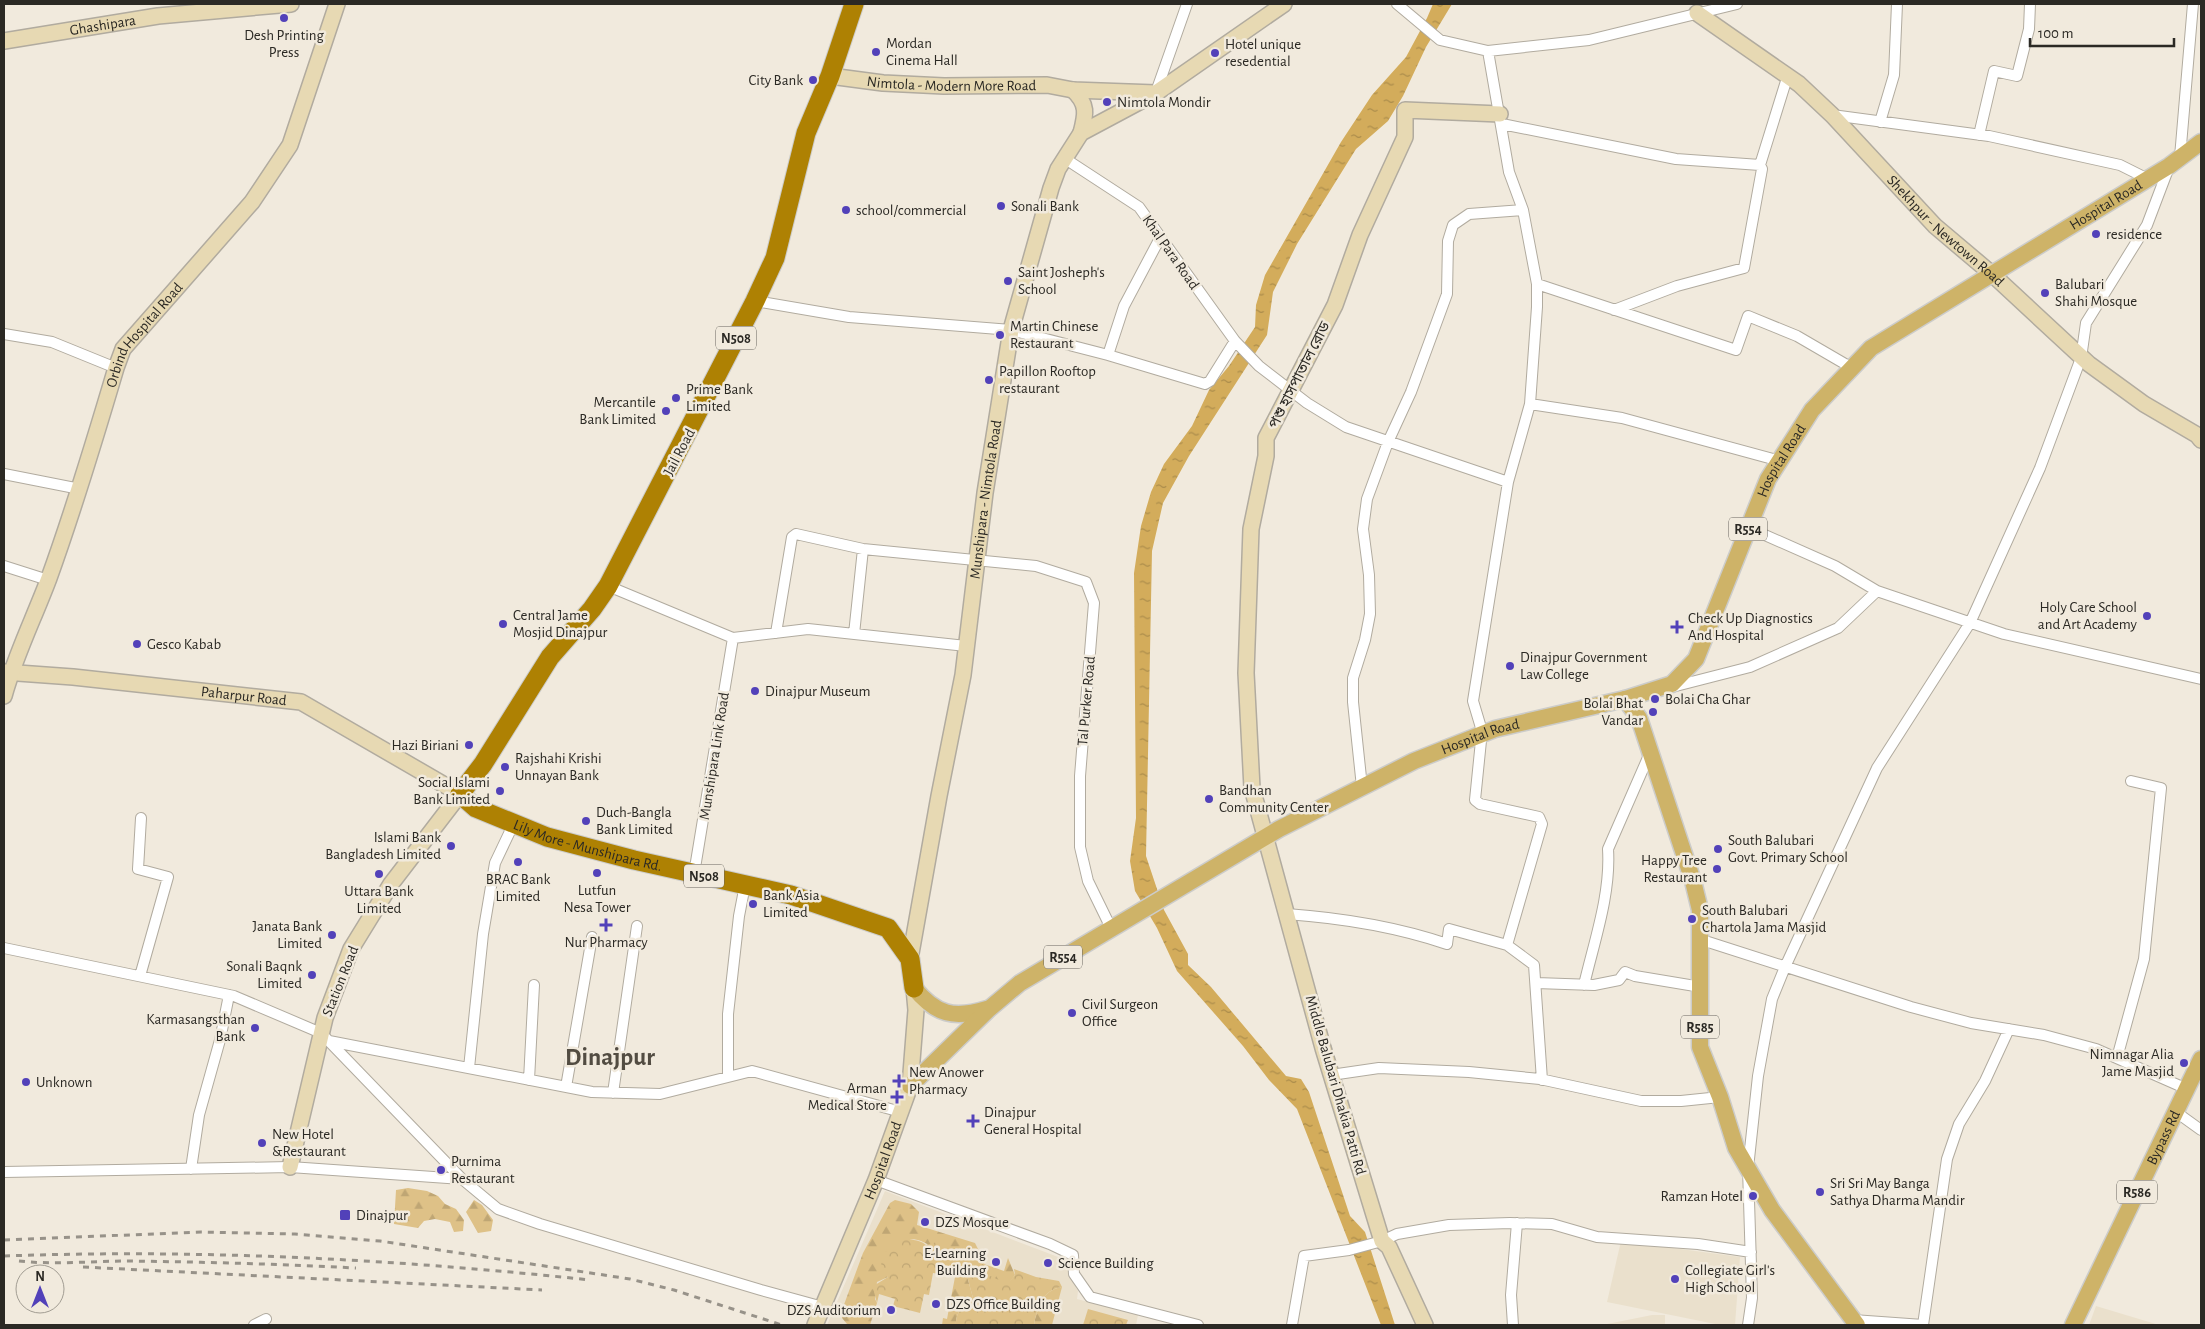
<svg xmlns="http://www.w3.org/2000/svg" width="2205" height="1329" viewBox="0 0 2205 1329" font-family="'Alegreya Sans','Noto Sans Bengali',sans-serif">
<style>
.built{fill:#eae0cc}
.forest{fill:url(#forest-firs)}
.park{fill:url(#park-crowns)}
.water{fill:url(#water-ripples)}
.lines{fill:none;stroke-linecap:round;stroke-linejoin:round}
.street-casing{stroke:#b1ab9f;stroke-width:12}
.secondary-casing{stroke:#b1ab9f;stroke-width:18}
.primary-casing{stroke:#ccccca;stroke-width:19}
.highway-casing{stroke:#ccccca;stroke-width:21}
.street{stroke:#fff;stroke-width:10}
.secondary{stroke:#e7d9b3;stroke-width:15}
.primary{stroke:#ceb368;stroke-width:16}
.highway{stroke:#ae8103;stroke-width:19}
.rail{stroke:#979289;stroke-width:3;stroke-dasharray:6 6;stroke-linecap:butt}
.poi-dot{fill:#5241b9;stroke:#f1eadd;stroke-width:2}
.labels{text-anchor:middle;stroke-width:5;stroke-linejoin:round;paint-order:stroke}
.shield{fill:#f1eadd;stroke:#66635c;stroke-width:1}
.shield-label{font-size:14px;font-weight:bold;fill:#2b2924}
.street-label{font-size:15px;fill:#2b2924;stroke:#f1eadd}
.poi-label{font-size:15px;fill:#2b2924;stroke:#f1eadd;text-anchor:start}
.town-label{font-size:25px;font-weight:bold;fill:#524c42;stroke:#f1eadd}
</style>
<defs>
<pattern id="forest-firs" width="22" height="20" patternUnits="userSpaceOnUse" patternTransform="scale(1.25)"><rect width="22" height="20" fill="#dec187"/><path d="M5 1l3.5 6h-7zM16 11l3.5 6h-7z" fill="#bfa674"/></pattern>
<pattern id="park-crowns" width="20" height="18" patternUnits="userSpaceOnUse" patternTransform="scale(1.25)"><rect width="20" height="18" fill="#dec187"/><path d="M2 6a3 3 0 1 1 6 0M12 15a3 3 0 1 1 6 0" fill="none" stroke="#bfa674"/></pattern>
<pattern id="water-ripples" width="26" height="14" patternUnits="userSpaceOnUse" patternTransform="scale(1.25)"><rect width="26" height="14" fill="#d3ac5b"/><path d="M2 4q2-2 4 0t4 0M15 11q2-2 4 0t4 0" fill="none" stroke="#ab8c4b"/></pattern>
</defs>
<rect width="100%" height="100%" fill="#f1eadd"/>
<path class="built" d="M 885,1191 L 1066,1260 L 1069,1262 L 1071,1279 L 1078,1291 L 1077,1299 L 1138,1315 L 1136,1325 L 827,1325 Z
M 1621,1241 L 1740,1257 L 1735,1325 L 1720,1325 L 1607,1302 Z
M 2096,1306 L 2159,1325 L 2089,1325 Z
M 1652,1315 L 1665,1315 L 1665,1325 L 1602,1325 Z"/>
<path class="forest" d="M 408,1188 L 427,1191 L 438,1196 L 445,1204 L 456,1209 L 464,1220 L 463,1231 L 454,1232 L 450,1222 L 435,1219 L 424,1221 L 418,1228 L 394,1224 L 396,1190 Z
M 474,1200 L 482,1205 L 493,1220 L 491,1231 L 478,1233 L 466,1212 Z
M 895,1200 L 911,1204 L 919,1212 L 917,1225 L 975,1243 L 979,1251 L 979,1258 L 985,1260 L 984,1264 L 1004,1271 L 1008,1258 L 1015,1275 L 1009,1283 L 998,1281 L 975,1269 L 967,1276 L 973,1298 C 964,1307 955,1311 956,1325 L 942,1325 L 943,1318 L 947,1319 L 955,1277 L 950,1259 C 941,1254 931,1245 921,1241 C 908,1236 893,1243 889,1255 C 887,1263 885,1270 888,1277 L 877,1282 L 875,1299 L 877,1303 L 870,1325 L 847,1324 L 842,1318 L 842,1310 L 863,1253 L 890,1203 Z
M 1062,1287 L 1052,1325 L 1034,1325 C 1037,1308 1042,1290 1062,1287 Z"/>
<path class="park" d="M 899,1234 C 910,1242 918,1238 926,1245 L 937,1242 L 948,1249 L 955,1277 L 933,1273 L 929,1295 L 924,1294 L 920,1313 L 893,1306 L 895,1299 L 879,1294 L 877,1303 L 874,1292 L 875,1285 L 888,1277 L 881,1267 L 882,1255 C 888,1248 897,1251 895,1237 Z
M 970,1269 C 979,1268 995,1281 1009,1282 L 1015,1275 L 1014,1269 L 1036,1277 L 1059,1281 L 1062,1287 C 1042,1290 1037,1308 1034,1325 L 956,1325 C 955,1311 964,1307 973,1298 L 967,1276 Z
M 1088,1309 L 1128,1320 L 1126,1325 L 1083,1325 Z"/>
<path class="water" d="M 1433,4 L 1452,4 L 1426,47 L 1403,96 L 1388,121 L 1356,149 L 1297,244 L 1273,292 L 1267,335 L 1189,456 L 1163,503 L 1152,551 L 1146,856 L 1164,910 L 1188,954 L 1188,965 L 1211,987 L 1286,1076 L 1301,1079 L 1309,1092 L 1350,1216 L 1365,1232 L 1395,1325 L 1381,1325 L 1297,1109 L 1269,1080 L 1243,1046 L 1177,971 L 1157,928 L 1135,891 L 1130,861 L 1136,818 L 1134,573 L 1141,526 L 1151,492 L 1164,464 L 1192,426 L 1209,390 L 1229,366 L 1255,327 L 1256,305 L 1265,275 L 1341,142 L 1372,95 L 1406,57 L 1427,18 Z"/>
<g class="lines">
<g class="street-casing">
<path id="street" d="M 1397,4 L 1440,40 L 1488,51 L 1589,40 L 1737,4
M 1488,51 L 1509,172 L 1523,210 L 1537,284 L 1537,307 L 1530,404 L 1508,482 L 1473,701 L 1482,731 L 1475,800 L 1480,804 L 1539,817 L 1542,824 L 1507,945 L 1534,965 L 1542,1080
M 1156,92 L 1187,4
M 1832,115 L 1989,136 L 2120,165 L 2148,179
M 1880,122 L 1894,75 L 1897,4
M 1502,124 L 1676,159 L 1760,165 L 1787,78
M 1979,135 L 1994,71 L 2017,76 L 2029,29 L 2030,4
M 2180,157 L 2193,4
M 1064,158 L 1139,207 L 1235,341 L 1259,366 L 1307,403 L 1346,427 L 1508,482
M 1537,284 L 1736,350 L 1748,316 L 1797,336 L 1852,368
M 755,301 L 849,317 L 1011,330 L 1108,355 L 1124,306 L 1160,238
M 1614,310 L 1677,286 L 1744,268 L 1762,169 L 1760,165
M 4,334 L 52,342 L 116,368
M 1108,355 L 1205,384 L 1210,381 L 1235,341
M 1530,404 L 1622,418 L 1780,461
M 4,474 L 80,489
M 1749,528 L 1835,566 L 1877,591 L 2004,634 L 2201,679
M 4,566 L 48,580
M 608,586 L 733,638 L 808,629 L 966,646
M 776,633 L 792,537 L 796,534 L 863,549 L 1036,566 L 1086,582 L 1094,603 L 1080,776 L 1080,847 L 1088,881 L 1111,928
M 854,634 L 863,549
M 1672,687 L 1750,667 L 1838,628 L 1877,591
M 1362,787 L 1353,702 L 1353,678 L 1365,640 L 1370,614 L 1369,575 L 1363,529 L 1367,499 L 1388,442 L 1411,392 L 1447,294 L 1448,241 L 1453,225 L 1469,214 L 1523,210
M 694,874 L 733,638
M 1287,914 C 1342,918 1394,926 1447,944 L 1449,929 L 1507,945
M 1702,940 L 1911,1007 L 1971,1023 L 2044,1035 L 2096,1049 L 2187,1089
M 4,948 L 234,996 L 321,1033 L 462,1179
M 140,976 L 168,877 L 138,869 L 141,818
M 1536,983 L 1594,985 L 1619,980 L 1625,972 L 1635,976 L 1701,987
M 1584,985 C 1594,942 1611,894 1608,849 L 1650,753
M 329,1041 L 592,1092 L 660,1094 L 752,1071 L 901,1112
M 2117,1058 L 2144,959 L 2161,788 L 2131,781
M 469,1068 L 483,934 L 495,863 L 514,823
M 1331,1075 L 1379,1068 L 1469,1072 L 1540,1079 L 1641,1101 L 1681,1101 L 1720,1097
M 728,1077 L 728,1014 L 739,916 L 745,885
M 529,1080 L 534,985
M 566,1087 L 592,937
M 613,1093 L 637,926
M 2176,1112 L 2201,1130
M 191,1169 L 199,1115 L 220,1040 L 229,995
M 4,1172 L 290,1167 L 462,1179 L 498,1209 L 540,1224 L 761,1290 L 823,1307
M 876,1180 L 1050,1244 L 1073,1255 L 1074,1274 L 1090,1297 L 1198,1325
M 1853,1320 L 1923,1325 L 1947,1159 L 1959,1124 L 1985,1081 L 2009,1029
M 254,1325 L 266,1319
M 1292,1325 L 1304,1256 L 1349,1250 L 1382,1241 L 1397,1234 L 1449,1225 L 1510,1223 L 1552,1224 L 1597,1237 L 1698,1244 L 1751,1252
M 1513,1325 L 1511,1295 L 1517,1223
M 1748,1325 L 1752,1298 L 1748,1168 L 1758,1076 L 1772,999 L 1785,967 L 1877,768 L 1970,623 L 2040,468 L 2081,358 L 2086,323 L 2147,225 L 2169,167"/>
</g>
<g class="secondary-casing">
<g id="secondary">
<path id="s1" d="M 1697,13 L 1799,84 L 1832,115 L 1935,226 L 1993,275 L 2089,364 L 2144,404 L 2197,435 L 2201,440"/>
<path id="s2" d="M 4,41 L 158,16 L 291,4"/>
<path id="s3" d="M 830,76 L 883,83 L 944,86 L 1047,85 L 1073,90 L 1156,93 L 1284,4"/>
<path d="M 1073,90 C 1088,104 1086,114 1081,133"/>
<path id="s4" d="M 4,672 L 73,677 L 301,702 L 460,794 L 391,884 L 351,949 L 325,1018 L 290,1167"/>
<path id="s5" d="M 4,696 C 15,656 34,618 49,578 C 74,509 95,439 116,368 L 123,349 L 252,202 L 290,145 L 337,4"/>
<path id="s6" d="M 910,959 L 939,796 L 963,675 L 985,493 L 1011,330 L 1051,188 L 1058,169 L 1081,133 L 1156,93"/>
<path id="s7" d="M 815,1325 L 876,1180 L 910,1086 L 916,1010 L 914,988"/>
<path d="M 1425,1325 L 1389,1247 L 1382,1241 L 1323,1048 L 1252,788 L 1246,673 L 1251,529 L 1266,456 L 1266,438 L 1335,305 L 1360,235 L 1405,137 L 1405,110 L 1500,114"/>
</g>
</g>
<g class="primary-casing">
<g id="primary">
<path d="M 1625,699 L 1639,718 L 1693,881 L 1700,910 L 1700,1047 L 1720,1097 L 1736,1148 L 1772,1210 L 1857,1325"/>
<path d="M 914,988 C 936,1015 954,1019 987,1009"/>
<path id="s8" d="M 910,1086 L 989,1009 L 1020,983 L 1279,829 L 1414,761 L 1495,729 L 1625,699 L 1672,684 L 1696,659 L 1768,479 L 1812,410 L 1871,348 L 2169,166 L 2201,142"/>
<path id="s9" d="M 2073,1325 L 2201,1059"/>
</g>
</g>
<g class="highway-casing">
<g id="highway">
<path id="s10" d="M 854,4 L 830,76 L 806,133 L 775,258 L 755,301 L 608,586 L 592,609 L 550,657 L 483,764 L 460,794 L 476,808 L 547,837 L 634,860 L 791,895 L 888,928 L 910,959 L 914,988"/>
</g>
</g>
<use href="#street" class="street"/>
<use href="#secondary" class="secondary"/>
<use href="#primary" class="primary"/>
<use href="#highway" class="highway"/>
<path class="rail" d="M 4,1240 L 201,1232 L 295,1234 L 380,1241 L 630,1279 L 674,1290 L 782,1325
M 4,1256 C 200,1249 395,1259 590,1280
M 19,1261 C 55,1265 92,1261 128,1261 C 204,1262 280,1264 356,1268
M 83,1267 L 542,1290"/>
</g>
<g class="poi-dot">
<circle cx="284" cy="18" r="5"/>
<circle cx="876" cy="52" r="5"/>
<circle cx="1215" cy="53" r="5"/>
<circle cx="813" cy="80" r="5"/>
<circle cx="1107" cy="102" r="5"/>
<circle cx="1001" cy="206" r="5"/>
<circle cx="846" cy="210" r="5"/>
<circle cx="2096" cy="234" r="5"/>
<circle cx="1008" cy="281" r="5"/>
<circle cx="2045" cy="293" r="5"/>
<circle cx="1000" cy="335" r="5"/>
<circle cx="989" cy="380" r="5"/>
<circle cx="676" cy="398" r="5"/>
<circle cx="666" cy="411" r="5"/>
<circle cx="2147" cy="616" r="5"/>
<circle cx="503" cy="624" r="5"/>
<path d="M1674.5 619.5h5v5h5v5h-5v5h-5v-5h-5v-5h5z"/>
<circle cx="137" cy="644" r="5"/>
<circle cx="1510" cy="666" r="5"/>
<circle cx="755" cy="691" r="5"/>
<circle cx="1655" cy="699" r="5"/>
<circle cx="1653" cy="712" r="5"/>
<circle cx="469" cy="745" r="5"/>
<circle cx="505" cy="767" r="5"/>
<circle cx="500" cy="791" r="5"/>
<circle cx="1209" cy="799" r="5"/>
<circle cx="586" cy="821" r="5"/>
<circle cx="451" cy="846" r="5"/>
<circle cx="1718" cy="849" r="5"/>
<circle cx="518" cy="862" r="5"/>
<circle cx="1717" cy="869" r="5"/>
<circle cx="597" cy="873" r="5"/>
<circle cx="379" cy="874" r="5"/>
<circle cx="753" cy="904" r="5"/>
<circle cx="1692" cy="919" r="5"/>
<path d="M603.5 917.5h5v5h5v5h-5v5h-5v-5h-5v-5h5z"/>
<circle cx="332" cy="935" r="5"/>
<circle cx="312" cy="975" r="5"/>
<circle cx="1072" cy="1013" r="5"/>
<circle cx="255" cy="1028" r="5"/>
<circle cx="2184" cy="1063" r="5"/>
<path d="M896.5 1073.5h5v5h5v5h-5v5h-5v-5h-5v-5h5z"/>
<circle cx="26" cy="1082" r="5"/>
<path d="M894.5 1089.5h5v5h5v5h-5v5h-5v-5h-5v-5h5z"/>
<path d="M970.5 1113.5h5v5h5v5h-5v5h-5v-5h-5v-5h5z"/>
<circle cx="262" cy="1143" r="5"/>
<circle cx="441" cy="1170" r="5"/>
<circle cx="1820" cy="1192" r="5"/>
<circle cx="1753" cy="1196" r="5"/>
<rect x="339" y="1209" width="12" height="12" rx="2.5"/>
<circle cx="925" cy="1222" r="5"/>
<circle cx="996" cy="1262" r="5"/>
<circle cx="1048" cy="1263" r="5"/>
<circle cx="1675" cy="1279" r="5"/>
<circle cx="936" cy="1304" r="5"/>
<circle cx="891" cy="1310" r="5"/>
</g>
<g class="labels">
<g class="shield">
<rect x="716" y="326.5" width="40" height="23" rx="4"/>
<rect x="1729" y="517.5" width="38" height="23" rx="4"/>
<rect x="684" y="864.5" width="40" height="23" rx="4"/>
<rect x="1044" y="945.5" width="38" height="23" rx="4"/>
<rect x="1681" y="1015.5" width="38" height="23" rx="4"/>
<rect x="2117" y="1180.5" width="40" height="23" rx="4"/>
</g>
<g class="shield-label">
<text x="736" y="343">N508</text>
<text x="1748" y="534">R554</text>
<text x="704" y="881">N508</text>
<text x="1063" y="962">R554</text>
<text x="1700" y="1032">R585</text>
<text x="2137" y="1197">R586</text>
</g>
<g class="street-label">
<text dy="5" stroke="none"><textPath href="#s2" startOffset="100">Ghashipara</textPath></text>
<text dy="5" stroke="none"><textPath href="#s3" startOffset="122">Nimtola - Modern More Road</textPath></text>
<text dy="5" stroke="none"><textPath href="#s8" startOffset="1544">Hospital Road</textPath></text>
<text dy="5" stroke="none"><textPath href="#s1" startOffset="332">Shekhpur - Newtown Road</textPath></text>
<text transform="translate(1171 252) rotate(55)" y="5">Khal Para Road</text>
<text dy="5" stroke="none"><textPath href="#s5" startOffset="390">Orbind Hospital Road</textPath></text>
<text transform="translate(1299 375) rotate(-63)" y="5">পশু হাসপাতাল রোড</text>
<text transform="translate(679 452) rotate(-62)" y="5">Jail Road</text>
<text dy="5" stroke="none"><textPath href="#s8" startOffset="1124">Hospital Road</textPath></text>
<text dy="5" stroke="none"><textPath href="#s6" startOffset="466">Munshipara - Nimtola Road</textPath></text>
<text dy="5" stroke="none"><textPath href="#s4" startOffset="241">Paharpur Road</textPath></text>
<text transform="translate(1086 701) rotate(-85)" y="5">Tal Purker Road</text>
<text dy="5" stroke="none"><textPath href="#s8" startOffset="674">Hospital Road</textPath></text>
<text transform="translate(714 756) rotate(-81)" y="5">Munshipara Link Road</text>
<text dy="5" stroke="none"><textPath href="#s10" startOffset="1030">Lily More - Munshipara Rd.</textPath></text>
<text transform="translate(340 981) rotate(-68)" y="5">Station Road</text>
<text transform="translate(1336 1085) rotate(74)" y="5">Middle Balubari Dhakia Patti Rd</text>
<text dy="5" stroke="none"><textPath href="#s9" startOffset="208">Bypass Rd</textPath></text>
<text dy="5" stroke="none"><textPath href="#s7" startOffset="178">Hospital Road</textPath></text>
</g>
<g class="poi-label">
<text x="284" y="40" text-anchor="middle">Desh Printing<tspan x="284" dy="17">Press</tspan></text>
<text x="886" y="48">Mordan<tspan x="886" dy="17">Cinema Hall</tspan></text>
<text x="1225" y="49">Hotel unique<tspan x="1225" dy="17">resedential</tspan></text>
<text x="803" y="85" text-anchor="end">City Bank</text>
<text x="1117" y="107">Nimtola Mondir</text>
<text x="1011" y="211">Sonali Bank</text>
<text x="856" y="215">school/commercial</text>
<text x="2106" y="239">residence</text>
<text x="1018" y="277">Saint Josheph's<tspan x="1018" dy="17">School</tspan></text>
<text x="2055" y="289">Balubari<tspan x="2055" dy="17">Shahi Mosque</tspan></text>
<text x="1010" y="331">Martin Chinese<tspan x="1010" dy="17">Restaurant</tspan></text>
<text x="999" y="376">Papillon Rooftop<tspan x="999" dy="17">restaurant</tspan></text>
<text x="686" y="394">Prime Bank<tspan x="686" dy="17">Limited</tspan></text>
<text x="656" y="407" text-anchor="end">Mercantile<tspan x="656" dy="17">Bank Limited</tspan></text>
<text x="2137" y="612" text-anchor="end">Holy Care School<tspan x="2137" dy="17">and Art Academy</tspan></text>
<text x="513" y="620">Central Jame<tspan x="513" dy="17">Mosjid Dinajpur</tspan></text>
<text x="1688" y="623">Check Up Diagnostics<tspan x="1688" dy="17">And Hospital</tspan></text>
<text x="147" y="649">Gesco Kabab</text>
<text x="1520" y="662">Dinajpur Government<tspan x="1520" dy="17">Law College</tspan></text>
<text x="765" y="696">Dinajpur Museum</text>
<text x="1665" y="704">Bolai Cha Ghar</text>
<text x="1643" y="708" text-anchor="end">Bolai Bhat<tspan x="1643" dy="17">Vandar</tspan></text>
<text x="459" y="750" text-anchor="end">Hazi Biriani</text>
<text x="515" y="763">Rajshahi Krishi<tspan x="515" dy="17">Unnayan Bank</tspan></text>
<text x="490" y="787" text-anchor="end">Social Islami<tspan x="490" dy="17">Bank Limited</tspan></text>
<text x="1219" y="795">Bandhan<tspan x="1219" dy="17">Community Center</tspan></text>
<text x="596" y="817">Duch-Bangla<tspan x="596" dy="17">Bank Limited</tspan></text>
<text x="441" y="842" text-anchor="end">Islami Bank<tspan x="441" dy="17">Bangladesh Limited</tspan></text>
<text x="1728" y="845">South Balubari<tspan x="1728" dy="17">Govt. Primary School</tspan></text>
<text x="1707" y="865" text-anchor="end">Happy Tree<tspan x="1707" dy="17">Restaurant</tspan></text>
<text x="518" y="884" text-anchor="middle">BRAC Bank<tspan x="518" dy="17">Limited</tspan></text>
<text x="597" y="895" text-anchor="middle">Lutfun<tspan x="597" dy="17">Nesa Tower</tspan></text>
<text x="379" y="896" text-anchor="middle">Uttara Bank<tspan x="379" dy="17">Limited</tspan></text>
<text x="763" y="900">Bank Asia<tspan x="763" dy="17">Limited</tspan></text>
<text x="1702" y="915">South Balubari<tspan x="1702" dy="17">Chartola Jama Masjid</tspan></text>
<text x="322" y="931" text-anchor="end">Janata Bank<tspan x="322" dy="17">Limited</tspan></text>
<text x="606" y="947" text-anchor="middle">Nur Pharmacy</text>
<text x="302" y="971" text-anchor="end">Sonali Baqnk<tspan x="302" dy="17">Limited</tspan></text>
<text x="1082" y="1009">Civil Surgeon<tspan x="1082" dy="17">Office</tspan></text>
<text x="245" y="1024" text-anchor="end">Karmasangsthan<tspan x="245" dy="17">Bank</tspan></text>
<text x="2174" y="1059" text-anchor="end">Nimnagar Alia<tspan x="2174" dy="17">Jame Masjid</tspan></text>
<text x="909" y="1077">New Anower<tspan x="909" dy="17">Pharmacy</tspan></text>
<text x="36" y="1087">Unknown</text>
<text x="887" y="1093" text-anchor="end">Arman<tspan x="887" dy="17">Medical Store</tspan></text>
<text x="984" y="1117">Dinajpur<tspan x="984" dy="17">General Hospital</tspan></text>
<text x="272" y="1139">New Hotel<tspan x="272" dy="17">&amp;Restaurant</tspan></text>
<text x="451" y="1166">Purnima<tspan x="451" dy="17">Restaurant</tspan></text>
<text x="1830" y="1188">Sri Sri May Banga<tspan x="1830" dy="17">Sathya Dharma Mandir</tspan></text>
<text x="1743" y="1201" text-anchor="end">Ramzan Hotel</text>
<text x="356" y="1220">Dinajpur</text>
<text x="935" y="1227">DZS Mosque</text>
<text x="986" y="1258" text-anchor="end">E-Learning<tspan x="986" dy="17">Building</tspan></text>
<text x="1058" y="1268">Science Building</text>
<text x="1685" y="1275">Collegiate Girl's<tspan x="1685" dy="17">High School</tspan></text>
<text x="946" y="1309">DZS Office Building</text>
<text x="881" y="1315" text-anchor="end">DZS Auditorium</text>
</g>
<g class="town-label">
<text x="610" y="1065">Dinajpur</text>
</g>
</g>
<rect width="2205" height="1329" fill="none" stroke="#2b2924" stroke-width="10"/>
<g transform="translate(40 1289)"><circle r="24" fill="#f1eadd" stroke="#a29d93"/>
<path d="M0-4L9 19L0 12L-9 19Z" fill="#5241b9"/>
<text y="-8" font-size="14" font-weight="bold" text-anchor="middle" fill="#2b2924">N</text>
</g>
<path d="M2030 38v8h144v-8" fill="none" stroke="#2b2924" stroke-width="2.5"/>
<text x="2038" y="38" font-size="15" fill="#2b2924" stroke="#f1eadd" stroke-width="4" paint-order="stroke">100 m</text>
</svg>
